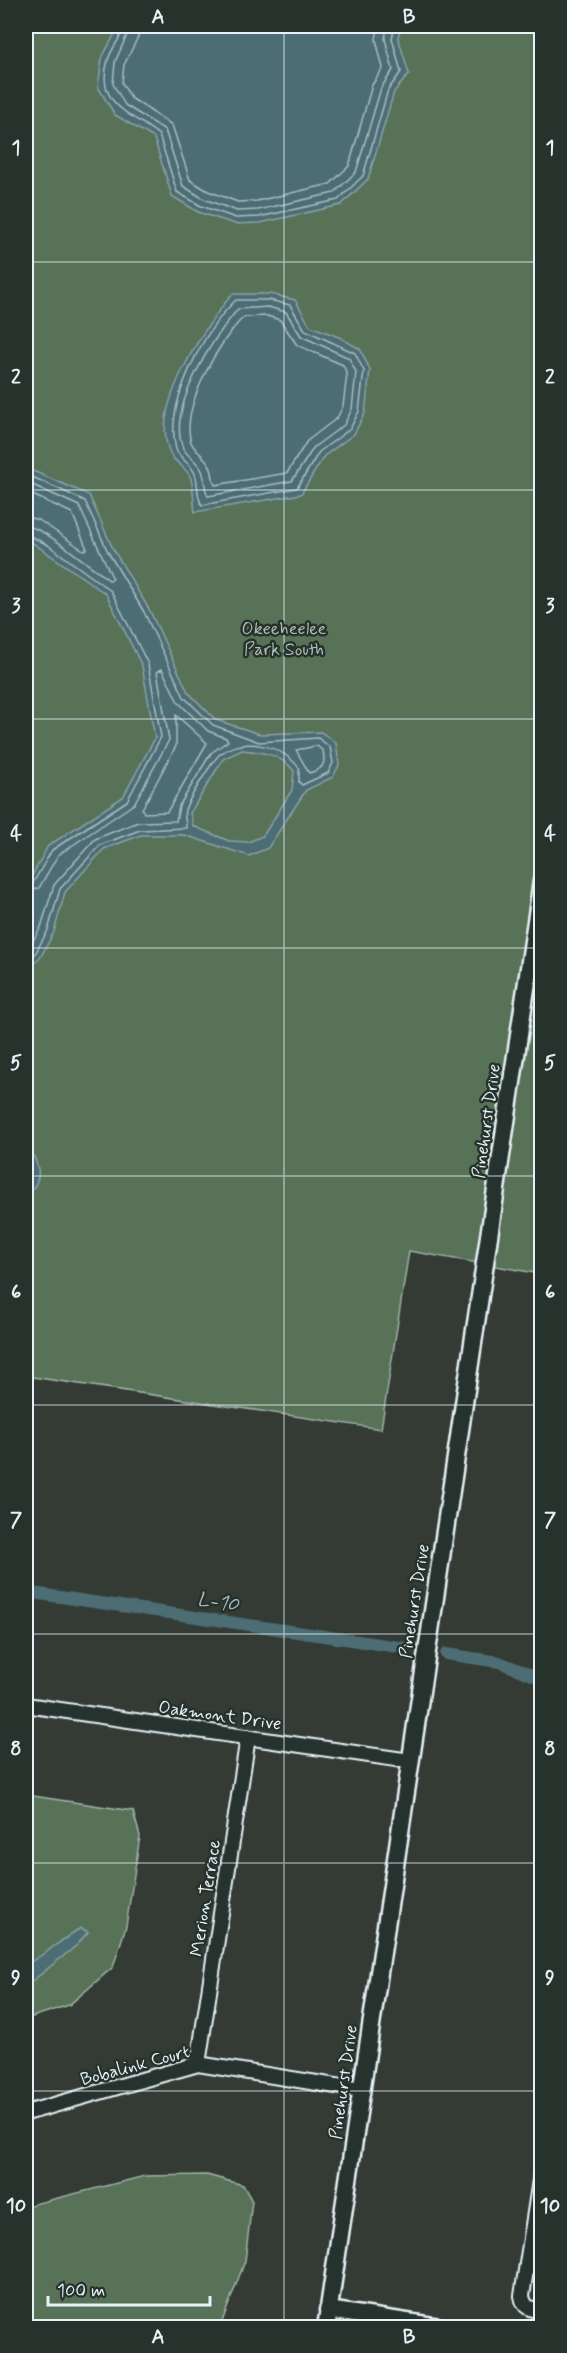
<svg xmlns="http://www.w3.org/2000/svg" width="567" height="2353" viewBox="0 0 567 2353" font-family="Mynerve,sans-serif">
<style>
.green{fill:#587258;stroke:#a0b2a8;stroke-width:1.5}
.water{fill:#4d6d74;stroke:#8ba2a9;stroke-width:1.5;fill-rule:evenodd}
.lines{fill:none;stroke-linecap:round;stroke-linejoin:round}
.shore{stroke:#aabcc3;stroke-width:1.5}
.canal{stroke:#4d6d74;stroke-width:12}
.minor-casing{stroke:#e8f1f8;stroke-width:18}
.tertiary-casing{stroke:#e8f1f8;stroke-width:21}
.minor{stroke:#26332d;stroke-width:14}
.tertiary{stroke:#26332d;stroke-width:16}
.grid{fill:none;stroke:#e8f1f8;stroke-width:1.5;stroke-opacity:0.55}
.labels{text-anchor:middle;stroke-width:5;stroke-linejoin:round;paint-order:stroke}
.park-label{font-size:18px;fill:#aebeb8;stroke:#26332d}
.street-label{font-size:18px;fill:#e8f1f8;stroke:#26332d}
.water-label{font-size:20px;font-style:italic;fill:#aabcc3;stroke:#26332d}
.neatline{fill:none;stroke:#e8f1f8;stroke-width:2}
.grid-label{font-size:20px;text-anchor:middle;font-weight:bold;fill:#e8f1f8}
</style>
<rect width="100%" height="100%" fill="#333b34"/>
<filter id="ink" filterUnits="userSpaceOnUse"><feTurbulence type="fractalNoise" baseFrequency=".0167" numOctaves="2"/><feDisplacementMap in="SourceGraphic" scale="12" xChannelSelector="R" yChannelSelector="G"/><feConvolveMatrix kernelMatrix="1 2 1 2 8 2 1 2 1" color-interpolation-filters="sRGB"/></filter>
<g filter="url(#ink)">
<path class="green" d="M 26,26 L 541,26 L 541,1274 L 409,1251 L 381,1429 L 26,1376 Z
M 26,1795 L 133,1811 L 140,1836 L 126,1926 L 113,1967 L 69,2005 L 26,2019 Z
M 207,2175 L 243,2185 L 252,2201 L 245,2261 L 220,2327 L 26,2327 L 26,2206 L 145,2176 Z"/>
<path class="water" d="M 119,26 L 401,26 L 398,37 L 409,74 L 394,92 L 368,179 L 341,205 L 260,223 L 235,224 L 198,212 L 172,196 L 154,138 L 115,115 L 98,87 L 102,58 Z
M 232,294 L 270,294 L 295,300 L 310,326 L 339,337 L 360,349 L 370,370 L 365,413 L 354,434 L 324,456 L 301,494 L 195,512 C 193,501 194,485 190,476 C 186,468 176,463 171,455 C 147,410 205,327 232,294 Z
M 26,468 L 89,495 L 113,549 L 149,609 L 188,692 L 216,720 L 260,734 L 321,732 L 336,743 L 339,765 L 333,777 L 306,790 L 268,848 L 249,856 L 184,835 L 141,835 L 104,849 L 65,892 L 54,932 L 40,958 L 26,970 L 26,887 L 48,846 L 123,797 L 155,738 L 142,666 L 106,594 L 26,538 ZM 242,750 C 262,752 281,754 294,771 L 292,790 L 263,836 L 248,842 L 229,841 L 193,826 L 190,813 L 223,759 Z
M 26,1141 C 39,1168 46,1174 26,1199 Z
M 81,1928 L 88,1932 L 76,1946 L 26,1986 L 26,1964 C 46,1955 61,1939 81,1928 Z"/>
<g class="lines">
<path class="shore" d="M 124,26 C 122,38 111,48 108,60 C 94,105 132,113 159,135 L 177,192 L 201,206 L 236,218 L 259,217 L 338,200 L 363,176 L 388,90 L 401,72 L 392,38 L 395,26
M 131,26 L 115,62 L 113,84 L 125,105 L 165,130 L 183,186 L 204,199 L 237,211 L 258,210 L 334,193 L 356,172 L 381,88 L 393,70 L 385,39 L 387,26
M 140,26 L 138,37 L 124,65 L 122,83 L 131,98 L 172,125 L 190,180 L 208,191 L 238,202 L 257,201 L 330,184 L 349,166 L 372,85 L 383,68 L 376,40 L 378,26
M 236,300 L 269,300 L 290,305 L 305,330 L 355,353 L 364,371 L 359,411 L 350,429 L 319,452 L 297,488 L 202,505 C 196,497 199,484 195,474 C 192,464 179,459 176,449 C 164,405 204,329 236,300 Z
M 268,307 L 286,312 L 301,336 L 349,358 L 356,372 L 352,409 L 344,425 L 314,447 L 292,481 L 208,496 C 203,488 206,477 201,469 C 197,461 187,456 183,448 C 166,408 214,337 238,309 Z
M 267,316 L 280,320 L 297,345 L 343,365 L 347,374 L 343,406 L 337,418 L 307,441 L 287,473 L 215,485 C 212,479 213,470 209,464 C 204,456 194,450 191,442 C 180,408 220,339 244,317 Z
M 26,474 L 85,501 L 108,552 L 144,612 L 184,697 L 213,725 L 259,742 L 318,738 L 330,747 L 333,763 L 328,773 L 302,785 L 299,782 L 299,768 C 282,745 244,736 220,754 C 213,760 188,800 185,810 C 183,816 187,823 186,828 L 140,830 L 100,845 L 60,889 L 48,930 L 35,954 L 26,962
M 26,482 L 79,506 L 113,579 L 109,580 C 92,568 44,527 26,526
M 26,492 L 72,513 L 87,549 L 83,550 L 39,520 L 26,517
M 26,534 L 48,545 L 111,591 L 148,664 L 161,737 L 127,801 L 52,850 L 33,883 L 26,886
M 176,715 L 207,743 L 167,812 L 144,813 L 142,809 L 176,746 Z
M 317,746 L 323,751 C 326,765 323,769 309,773 L 296,750 Z
M 26,893 L 39,888 L 58,855 L 134,804 L 169,740 L 157,672 L 162,669 L 178,702 L 208,731 L 226,738 L 228,741 L 211,753 L 179,806 L 176,821 L 138,822 L 95,839 L 54,885 L 41,927 L 26,953"/>
<path class="canal" d="M 26,1592 L 405,1648
M 446,1654 L 499,1662 L 542,1679"/>
<g class="minor-casing">
<path id="minor" d="M 26,1705 L 410,1761
M 198,2064 L 248,1737
M 26,2113 L 198,2064 L 361,2090
M 542,2167 L 522,2296 C 524,2308 530,2309 542,2311"/>
</g>
<g class="tertiary-casing">
<path id="tertiary" d="M 328,2310 L 446,2328
M 326,2328 L 542,881"/>
</g>
<use href="#minor" class="minor"/>
<use href="#tertiary" class="tertiary"/>
</g>
</g>
<path class="grid" d="M 284,26 L 284,2328M 26,262 L 542,262M 26,490 L 542,490M 26,719 L 542,719M 26,948 L 542,948M 26,1176 L 542,1176M 26,1405 L 542,1405M 26,1634 L 542,1634M 26,1863 L 542,1863M 26,2091 L 542,2091"/>
<g class="labels">
<g class="park-label">
<text x="284" y="634">Okeeheelee<tspan x="284" dy="21">Park South</tspan></text>
</g>
<g class="street-label">
<text transform="translate(486 1121) rotate(-82)" y="6">Pinehurst Drive</text>
<text transform="translate(414 1601) rotate(-81)" y="6">Pinehurst Drive</text>
<text transform="translate(220 1715) rotate(8)" y="6">Oakmont Drive</text>
<text transform="translate(205 1898) rotate(-81)" y="6">Merion Terrace</text>
<text transform="translate(135 2065) rotate(-15)" y="6">Bobalink Court</text>
<text transform="translate(343 2082) rotate(-82)" y="6">Pinehurst Drive</text>
</g>
<g class="water-label">
<text transform="translate(218 1601) rotate(8)" y="7">L-10</text>
</g>
</g>
<rect width="567" height="2353" fill="none" stroke="#26332d" stroke-width="66"/>
<path d="M48 2296v9h162v-9" fill="none" stroke="#e8f1f8" stroke-width="3"/>
<text x="57" y="2296" font-size="18" fill="#e8f1f8" stroke="#26332d" stroke-width="4.5" paint-order="stroke">100 m</text>
<rect x="33" y="33" width="501" height="2287" class="neatline"/>
<g class="grid-label">
<text x="158" y="23">A</text>
<text x="409" y="23">B</text>
<text x="16" y="154">1</text>
<text x="550" y="154">1</text>
<text x="16" y="383">2</text>
<text x="550" y="383">2</text>
<text x="16" y="612">3</text>
<text x="550" y="612">3</text>
<text x="16" y="840">4</text>
<text x="550" y="840">4</text>
<text x="16" y="1069">5</text>
<text x="550" y="1069">5</text>
<text x="16" y="1298">6</text>
<text x="550" y="1298">6</text>
<text x="16" y="1526">7</text>
<text x="550" y="1526">7</text>
<text x="16" y="1755">8</text>
<text x="550" y="1755">8</text>
<text x="16" y="1984">9</text>
<text x="550" y="1984">9</text>
<text x="16" y="2212">10</text>
<text x="550" y="2212">10</text>
<text x="158" y="2343">A</text>
<text x="409" y="2343">B</text>
</g>
</svg>
